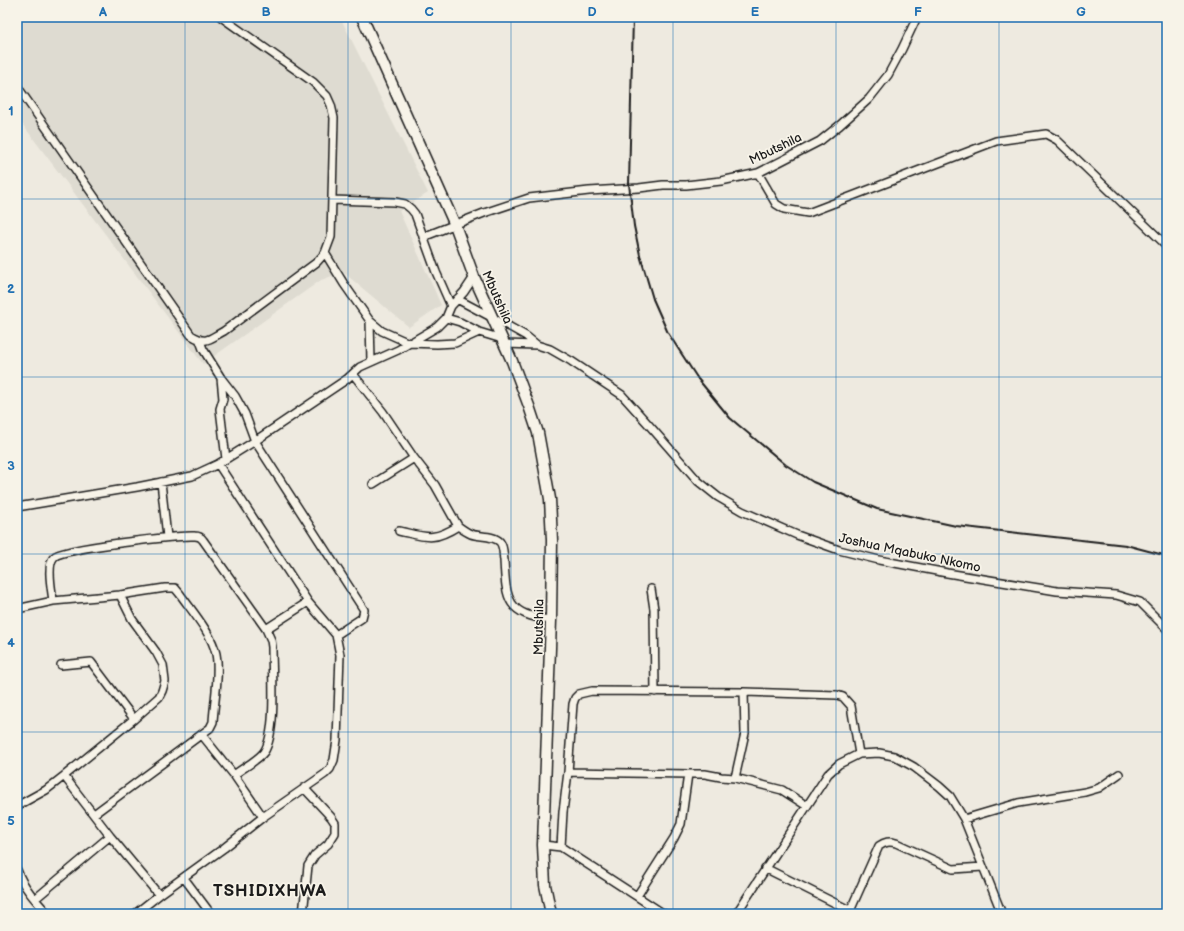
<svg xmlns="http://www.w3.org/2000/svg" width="1184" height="931" viewBox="0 0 1184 931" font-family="'Balsamiq Sans',sans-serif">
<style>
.built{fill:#dedbd1}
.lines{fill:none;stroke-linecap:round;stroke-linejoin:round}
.street-casing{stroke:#1c1c1c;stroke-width:10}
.secondary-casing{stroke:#1c1c1c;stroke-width:13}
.street{stroke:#f7f3e8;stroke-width:7}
.secondary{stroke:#f7f3e8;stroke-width:10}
.rail{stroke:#1c1c1c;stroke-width:2}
.grid{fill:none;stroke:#1f6fb2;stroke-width:1;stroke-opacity:0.55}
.labels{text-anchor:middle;stroke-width:3.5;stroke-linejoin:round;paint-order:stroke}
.street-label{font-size:13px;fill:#1c1c1c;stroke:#f7f3e8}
.district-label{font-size:17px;font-weight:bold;letter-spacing:1px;fill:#1c1c1c;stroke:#f7f3e8}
.neatline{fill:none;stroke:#1f6fb2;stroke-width:1.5}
.grid-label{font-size:13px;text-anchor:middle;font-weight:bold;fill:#1f6fb2}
</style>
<rect width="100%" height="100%" fill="#eeeae0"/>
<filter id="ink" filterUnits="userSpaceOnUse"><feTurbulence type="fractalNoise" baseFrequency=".025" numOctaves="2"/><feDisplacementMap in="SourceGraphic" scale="8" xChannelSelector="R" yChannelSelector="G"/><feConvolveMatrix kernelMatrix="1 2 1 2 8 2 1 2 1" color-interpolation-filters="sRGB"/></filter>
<g filter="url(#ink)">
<path class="built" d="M 17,17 L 340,17 L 428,193 L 399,211 L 441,305 L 409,327 L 343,272 L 321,280 L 203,364 L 17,117 Z"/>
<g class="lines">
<g class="street-casing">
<path id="street" d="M 17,86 L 191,335 C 207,345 209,339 224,331 L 317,262 L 325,253 L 331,237 L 334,118 L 331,105 L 327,96 L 313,82 L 221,17
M 758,173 L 776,204 L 784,209 L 808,213 L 996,141 L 1046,134 L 1057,140 L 1167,246
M 332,200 L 395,202 L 405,204 L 411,209 L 415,214 L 436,272 L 451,306
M 423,237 L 484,213 L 529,198 L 589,191 L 639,188 L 663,185 L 686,185 L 721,181 L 758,173 L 820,141 L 840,125 L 869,99 L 888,75 L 902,49 L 917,17
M 325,253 L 344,284 L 370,321 L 382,331 L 409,343 L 437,344 L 455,343 L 479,332 L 502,339
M 457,299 L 510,327 L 526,336 L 537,345 L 550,349 L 571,361 L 622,395 L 649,425 L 698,481 L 718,497 L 742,511 L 797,535 L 839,550 L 879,560 L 947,573 L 1057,591 L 1116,595 L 1140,602 L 1167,629
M 446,318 L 460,322 L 479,332
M 370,321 L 371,361
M 200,341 L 203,349 L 221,378 L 235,396 L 245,414 L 255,441 L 364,610 L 362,618 L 336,635
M 504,344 L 537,345
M 353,374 L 383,412 L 414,458 L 373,484
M 221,378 L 223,399 L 220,409 L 226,459
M 161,482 L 167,537
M 17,507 L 137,487 L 192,476 L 218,464 L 255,441 L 347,379 L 360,367 L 398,350 L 437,327 L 446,318 L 451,306 L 464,292 L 474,277
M 458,526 C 462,529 466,532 471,534 C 479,537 494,535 500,542 C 504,547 503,555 504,560 C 506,601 507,614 551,620
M 399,531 C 426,537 433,542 458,526 L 435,485 L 414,458
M 651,589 L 654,609 L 655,692
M 53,601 C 52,591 46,565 54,557 C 62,548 179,535 195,536 C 199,536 201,537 203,540 L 266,629 L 271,640 L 272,647 C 272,673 277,732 264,752 C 258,760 243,768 234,775
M 17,609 L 53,601 L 120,595 L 165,588 L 175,588 L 180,594 C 192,611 212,634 216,654 C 220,673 214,702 213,722 L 210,728 L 94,814
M 266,629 L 308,602
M 61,665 L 91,662 L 134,719
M 202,735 L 234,775 L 263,817
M 568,772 L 688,774
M 735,778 L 745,733 L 744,692
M 17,806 L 46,790 L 64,776 L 134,719 L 159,697 L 162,691 L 165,681 L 163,665 L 156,652 L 132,619 L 120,595
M 964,819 L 1018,803 L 1085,792 L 1099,788 L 1119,774
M 110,836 L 159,895
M 543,845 L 561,847 L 664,914
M 561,847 L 563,812 L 568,772 L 573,704 L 575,698 L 579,694 L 592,691 L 744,692 L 837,695 L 843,697 L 851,706 L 859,754
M 765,868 L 857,914
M 17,870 C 23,887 36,901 48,914
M 184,878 L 211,914
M 637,896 L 674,838 L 681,824 L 688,774 L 705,774 L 721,777 L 735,778 L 782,790 L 807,806
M 35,899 L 110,836 L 64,776
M 850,911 L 879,846 C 885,842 889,841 896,843 L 953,869 L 983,867
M 135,914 L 159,895 L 224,848 L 263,817 L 325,774 L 330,769 L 334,760 L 337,740 L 340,655 L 336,635 L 308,602 L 218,464
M 303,914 L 308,866 L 315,855 L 328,844 L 335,833 L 335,823 L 331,817 L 304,788
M 736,914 L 828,774 L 839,764 L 859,754 L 879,753 L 894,756 L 914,767 L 939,786 L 950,796 L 964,819 L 1002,914"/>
</g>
<g class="secondary-casing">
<path id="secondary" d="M 362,17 L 455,225 L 474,277 L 512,361 L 529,406 L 538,433 L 550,499 L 552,540 L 551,620 L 543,845 L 545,885 L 551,914"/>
</g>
<use href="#street" class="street"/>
<use href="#secondary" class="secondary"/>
<path class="rail" d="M 633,17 L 629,184 L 634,226 L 640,255 L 653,299 L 668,333 L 698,379 L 730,418 L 786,465 L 813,482 L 877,509 L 956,526 L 1126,545 L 1167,556"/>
</g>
</g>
<path class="grid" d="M 185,17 L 185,914M 348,17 L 348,914M 511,17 L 511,914M 673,17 L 673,914M 836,17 L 836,914M 999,17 L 999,914M 17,199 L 1167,199M 17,377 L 1167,377M 17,554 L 1167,554M 17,732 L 1167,732"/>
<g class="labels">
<g class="street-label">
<text transform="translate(775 148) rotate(-26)" y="5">Mbutshila</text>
<text transform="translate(498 297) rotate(66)" y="5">Mbutshila</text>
<text transform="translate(910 552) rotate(12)" y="5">Joshua Mqabuko Nkomo</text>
<text transform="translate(538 627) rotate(-89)" y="5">Mbutshila</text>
</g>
<g class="district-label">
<text x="270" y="896">TSHIDIXHWA</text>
</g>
</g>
<rect width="1184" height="931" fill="none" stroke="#f7f3e8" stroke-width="44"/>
<rect x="22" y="22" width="1140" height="887" class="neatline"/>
<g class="grid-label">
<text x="103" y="16">A</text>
<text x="266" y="16">B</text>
<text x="429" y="16">C</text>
<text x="592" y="16">D</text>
<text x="755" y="16">E</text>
<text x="918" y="16">F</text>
<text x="1081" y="16">G</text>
<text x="11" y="115">1</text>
<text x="11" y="293">2</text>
<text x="11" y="470">3</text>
<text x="11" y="647">4</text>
<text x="11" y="825">5</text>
</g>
</svg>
